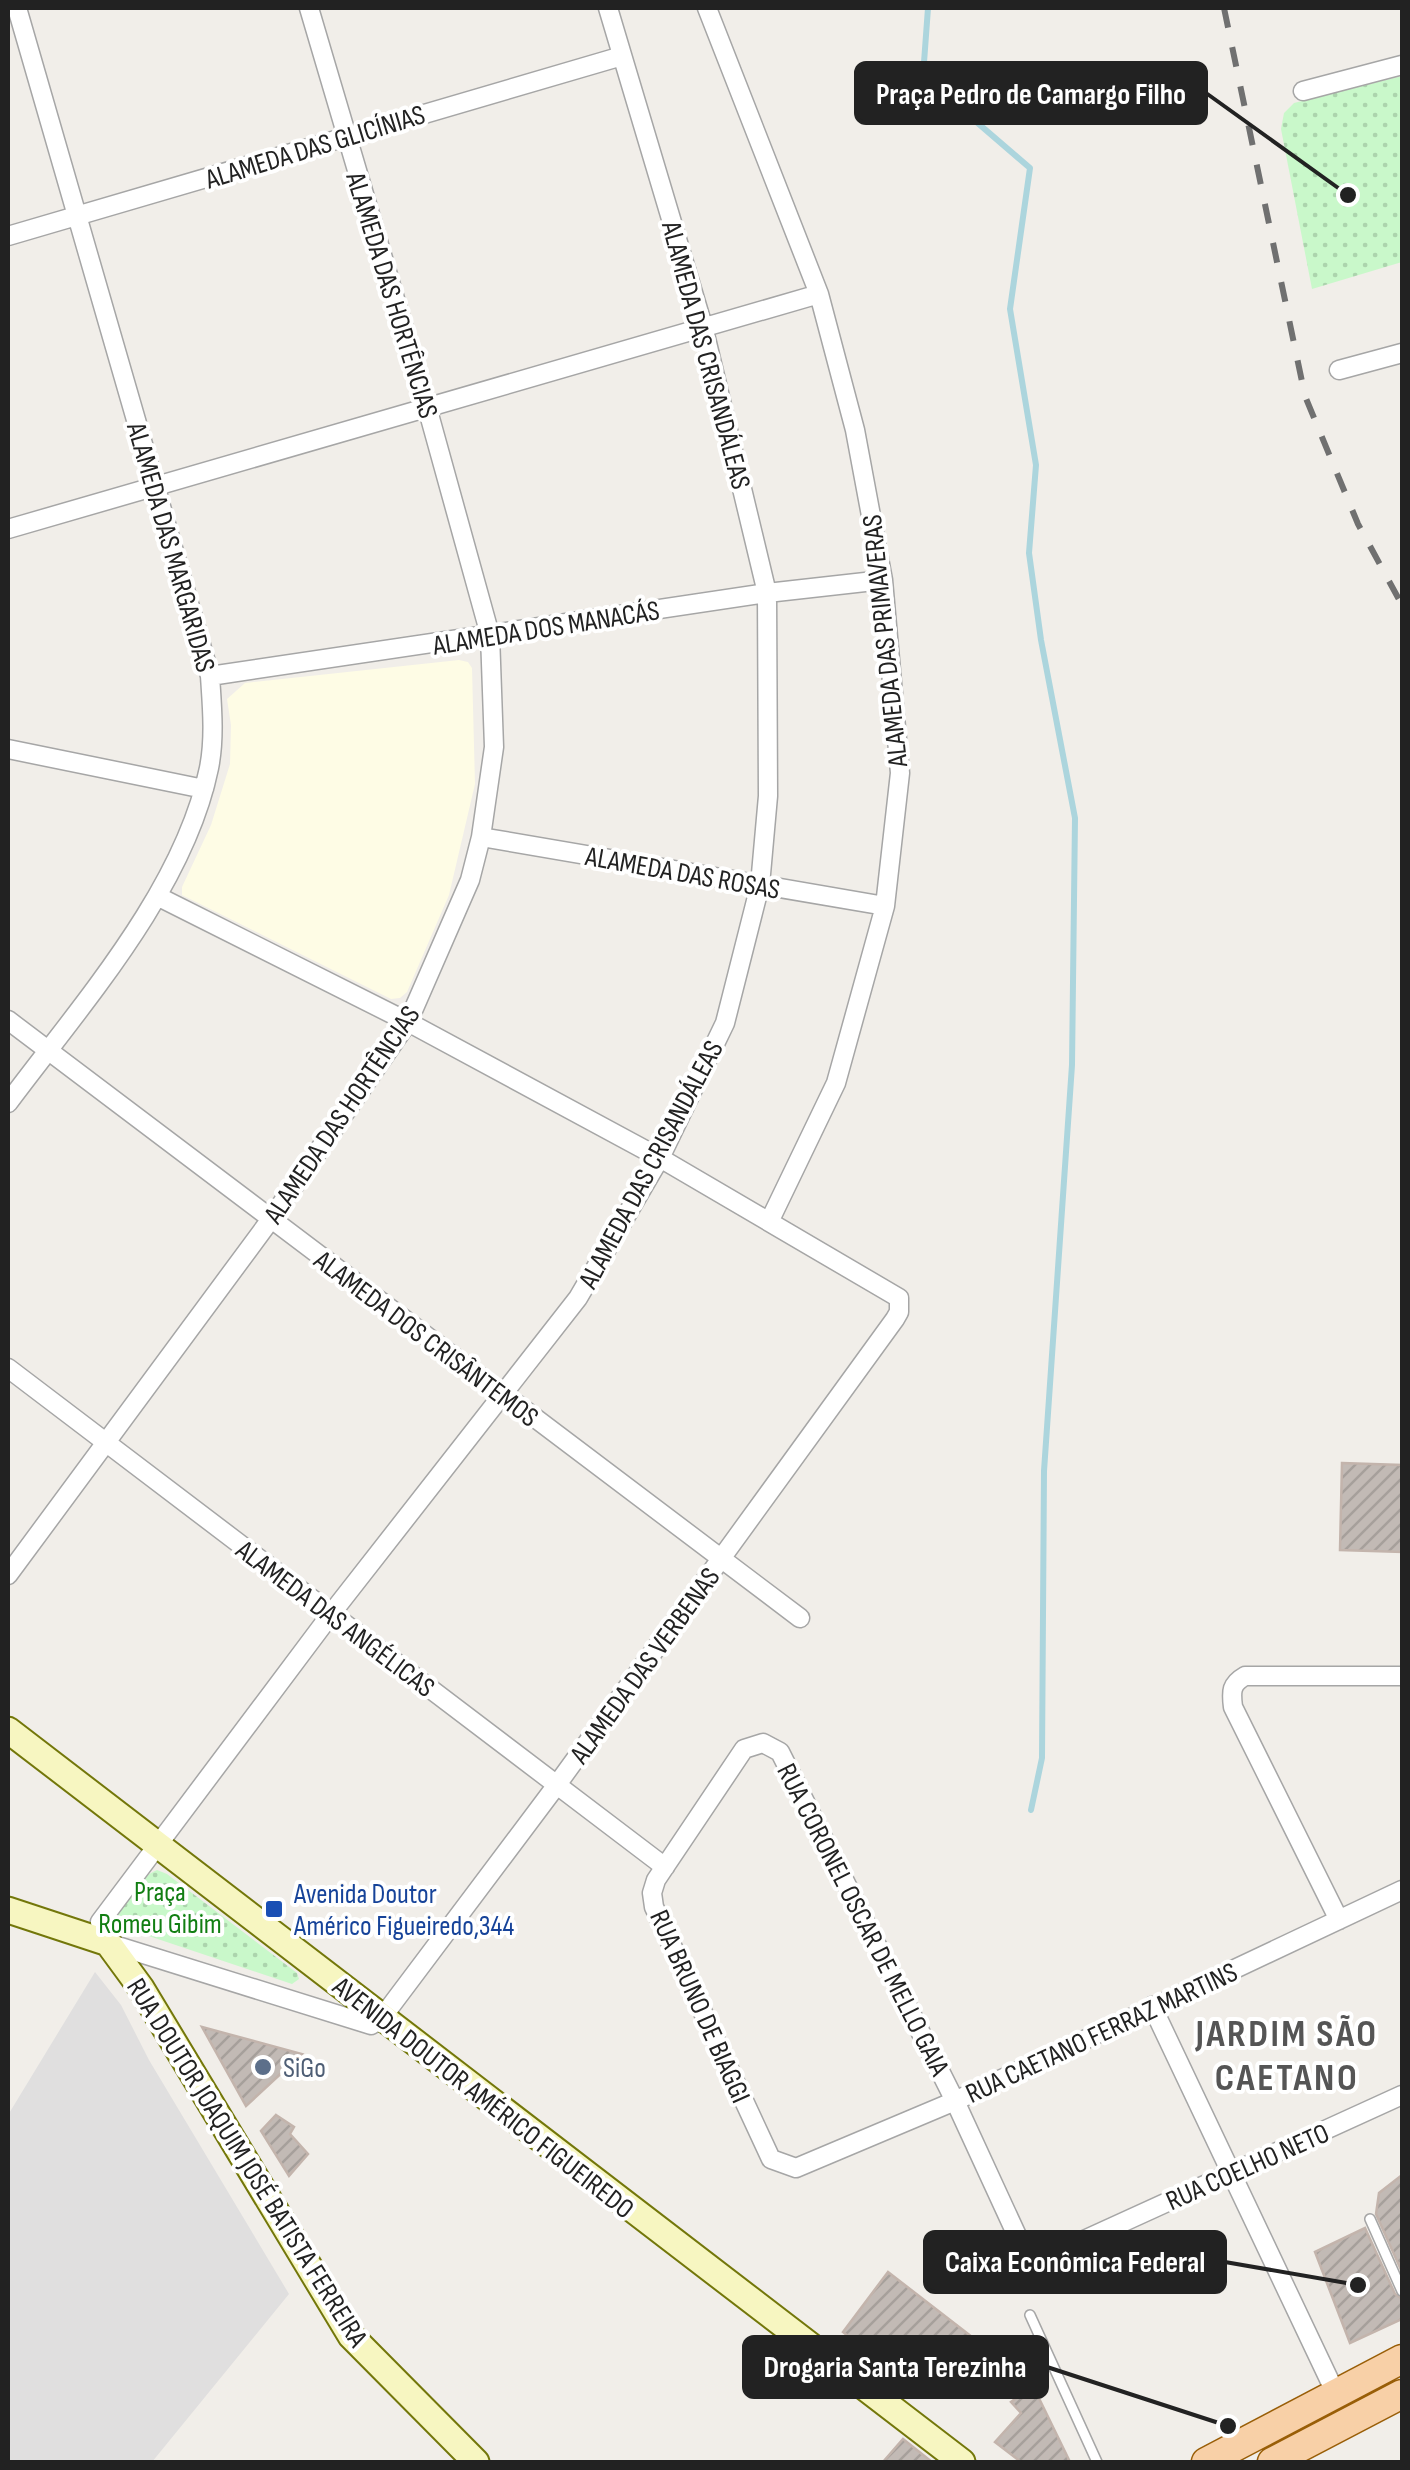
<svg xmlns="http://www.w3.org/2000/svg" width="1410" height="2470" viewBox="0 0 1410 2470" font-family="'Sofia Sans Condensed',sans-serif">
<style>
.residential{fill:#e0dfdf}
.education{fill:#fefce5}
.park{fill:url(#park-dots)}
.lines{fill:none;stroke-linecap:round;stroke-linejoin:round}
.stream{stroke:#acd5dd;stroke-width:6}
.building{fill:url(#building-hatch);stroke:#c3b4ac;stroke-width:2.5}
.service-casing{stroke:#a6a6a6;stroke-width:12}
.minor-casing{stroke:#a6a6a6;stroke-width:21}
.secondary-casing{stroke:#73770a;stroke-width:29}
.primary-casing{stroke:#995e07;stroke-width:31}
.service{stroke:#fff;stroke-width:9}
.minor{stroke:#fff;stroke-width:18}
.secondary{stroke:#f7f6c1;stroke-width:25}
.primary{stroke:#f8d0a7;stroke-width:28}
.rail{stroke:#707070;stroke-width:6;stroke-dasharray:20 20;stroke-linecap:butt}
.transit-dot{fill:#1a4fb4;stroke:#fff;stroke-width:4}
.service-dot{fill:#5c6f8a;stroke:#fff;stroke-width:4}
.labels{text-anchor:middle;stroke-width:8;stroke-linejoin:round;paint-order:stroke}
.street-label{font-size:28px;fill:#222;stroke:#fff}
.park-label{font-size:28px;fill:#117e12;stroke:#fff}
.transit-label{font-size:28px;fill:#164399;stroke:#fff;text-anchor:start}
.service-label{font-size:28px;fill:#4e5e75;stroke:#fff;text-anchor:start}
.district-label{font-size:38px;font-weight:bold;letter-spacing:2.5px;fill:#555;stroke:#fff}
.leader{fill:none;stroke:#222;stroke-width:4}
.callout-dot{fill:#222;stroke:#fff;stroke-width:4}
.callout{fill:#222;stroke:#222;stroke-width:4}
.callout-label{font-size:30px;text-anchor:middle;font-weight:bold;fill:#fff}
</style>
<defs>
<pattern id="park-dots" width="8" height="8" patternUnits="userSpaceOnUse" patternTransform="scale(2.5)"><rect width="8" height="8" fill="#c9f8ca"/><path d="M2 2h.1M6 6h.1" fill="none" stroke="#acd4ad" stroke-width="1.8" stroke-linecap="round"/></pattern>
<pattern id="building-hatch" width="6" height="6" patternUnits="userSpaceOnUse" patternTransform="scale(2.5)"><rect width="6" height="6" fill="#c2bab5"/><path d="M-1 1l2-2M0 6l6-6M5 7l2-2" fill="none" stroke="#a6a09b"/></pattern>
</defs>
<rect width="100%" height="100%" fill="#f1eee9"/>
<path class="residential" d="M 95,1972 L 121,2005 L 149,2060 L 289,2294 L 152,2462 L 8,2462 L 8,2115 Z"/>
<path class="education" d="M 459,660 L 468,662 L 472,668 L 475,784 L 449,895 L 407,992 L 400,998 L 391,999 L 182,895 L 182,887 L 211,825 L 230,764 L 231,725 L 227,699 L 245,683 Z"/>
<path class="park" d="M 1402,76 L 1402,262 L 1312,289 L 1281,129 L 1284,113 L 1294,103 Z
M 157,1870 L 167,1874 L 297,1973 L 299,1979 L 292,1984 L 122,1927 L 117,1922 C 117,1905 141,1876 157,1870 Z"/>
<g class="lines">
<path class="stream" d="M 928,8 L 923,76 L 1030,168 L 1010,309 L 1036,465 L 1029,553 L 1041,640 L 1075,818 L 1072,1065 L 1044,1471 L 1042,1758 L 1031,1810"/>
</g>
<path class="building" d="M 1342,1463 L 1402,1465 L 1402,1552 L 1340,1550 Z
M 202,2027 L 302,2054 L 246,2106 Z
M 276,2115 L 294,2127 L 290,2134 L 308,2154 L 289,2176 L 261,2131 Z
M 1402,2175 L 1402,2272 L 1376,2214 L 1379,2193 Z
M 1365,2228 L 1395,2294 L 1402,2299 L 1402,2319 L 1350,2343 L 1315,2252 Z
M 888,2272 L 994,2354 L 978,2374 L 964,2363 L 940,2381 L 927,2376 L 917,2386 L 887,2355 L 873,2364 L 862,2358 L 865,2350 L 843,2332 Z
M 1033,2386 L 1070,2462 L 1021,2462 L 995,2442 L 1021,2413 L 1011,2402 Z
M 903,2439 L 932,2462 L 883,2462 Z"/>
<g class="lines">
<g class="service-casing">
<path id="service" d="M 1370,2219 L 1402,2291
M 1030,2315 L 1097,2462"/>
</g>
<g class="minor-casing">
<path id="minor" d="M 707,8 L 819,294 L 855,430 L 883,580 L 900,773 L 885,906 L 836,1083 L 770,1220
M 1303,91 L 1402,65
M 8,236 L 622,56
M 1339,370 L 1402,353
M 8,529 L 819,294
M 210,676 L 767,593 L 883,580
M 8,749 L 204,789
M 481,837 L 885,906
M 159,897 L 408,1022 L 660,1158 L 899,1298 L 899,1312 L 895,1319 L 556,1786 L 381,2019 L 371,2025 L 108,1943 L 100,1922 L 331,1614 L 578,1298 L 660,1158 L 725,1023 L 760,885 L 768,796 L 767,593 L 703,326 L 608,8
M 8,1020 L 800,1618
M 8,1103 C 81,1005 184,890 209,768 C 215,738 212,706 210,676 L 17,8
M 8,1368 L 665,1867
M 8,1575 L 271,1219 L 408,1022 L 470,880 L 481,837 L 494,747 L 490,635 L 427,407 L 309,8
M 1402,1890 L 955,2101 L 796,2168 L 771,2159 L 654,1907 L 652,1893 L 656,1880 L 744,1749 L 763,1743 L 780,1752 L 955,2101 L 1025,2253 L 1038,2261 L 1402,2095
M 1339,1920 L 1233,1707 C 1231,1691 1231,1684 1245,1676 L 1402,1676
M 1152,2006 L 1336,2394"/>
</g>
<g class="secondary-casing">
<path id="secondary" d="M 8,1730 L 962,2462
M 8,1910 L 108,1943 L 141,1988 L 351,2336 L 476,2462"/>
</g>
<g class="primary-casing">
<path id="primary" d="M 1206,2462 L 1402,2359
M 1272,2462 L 1402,2394"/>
</g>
<use href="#service" class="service"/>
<use href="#minor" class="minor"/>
<use href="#secondary" class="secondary"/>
<use href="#primary" class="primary"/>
<path class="rail" d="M 1224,8 L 1305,396 L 1358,524 L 1402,605"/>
</g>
<rect class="transit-dot" x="264" y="1899" width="20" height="20" rx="5"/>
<circle class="service-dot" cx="263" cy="2067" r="10"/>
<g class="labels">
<g class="street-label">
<text transform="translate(315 146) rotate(-17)" y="10">ALAMEDA DAS GLICÍNIAS</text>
<text transform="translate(393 295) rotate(73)" y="10">ALAMEDA DAS HORTÊNCIAS</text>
<text transform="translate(707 355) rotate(75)" y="10">ALAMEDA DAS CRISANDÁLEAS</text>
<text transform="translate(172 547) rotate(74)" y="10">ALAMEDA DAS MARGARIDAS</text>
<text transform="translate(546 627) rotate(-9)" y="10">ALAMEDA DOS MANACÁS</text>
<text transform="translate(884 641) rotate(-96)" y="10">ALAMEDA DAS PRIMAVERAS</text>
<text transform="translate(683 872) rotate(10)" y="10">ALAMEDA DAS ROSAS</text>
<text transform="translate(341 1114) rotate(-56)" y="10">ALAMEDA DAS HORTÊNCIAS</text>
<text transform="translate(650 1164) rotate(-62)" y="10">ALAMEDA DAS CRISANDÁLEAS</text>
<text transform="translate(427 1338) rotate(37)" y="10">ALAMEDA DOS CRISÂNTEMOS</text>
<text transform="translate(336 1618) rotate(37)" y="10">ALAMEDA DAS ANGÉLICAS</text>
<text transform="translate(644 1665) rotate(-54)" y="10">ALAMEDA DAS VERBENAS</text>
<text transform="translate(864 1919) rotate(63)" y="10">RUA CORONEL OSCAR DE MELLO GAIA</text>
<text transform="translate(701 2006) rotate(66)" y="10">RUA BRUNO DE BIAGGI</text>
<text transform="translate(1101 2032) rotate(-25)" y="10">RUA CAETANO FERRAZ MARTINS</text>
<text transform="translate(484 2097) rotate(38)" y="10">AVENIDA DOUTOR AMÉRICO FIGUEIREDO</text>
<text transform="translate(248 2162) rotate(58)" y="10">RUA DOUTOR JOAQUIM JOSÉ BATISTA FERREIRA</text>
<text transform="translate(1247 2166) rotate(-24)" y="10">RUA COELHO NETO</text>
</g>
<g class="park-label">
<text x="160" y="1901">Praça<tspan x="160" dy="32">Romeu Gibim</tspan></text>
</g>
<g class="transit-label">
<text x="294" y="1903">Avenida Doutor<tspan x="294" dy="32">Américo Figueiredo,344</tspan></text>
</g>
<g class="service-label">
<text x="283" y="2077">SiGo</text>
</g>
<g class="district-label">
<text x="1287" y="2046">JARDIM SÃO<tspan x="1287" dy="44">CAETANO</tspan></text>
</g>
</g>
<path class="leader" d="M1348 195L1206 93M1358 2285L1225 2262M1228 2426L1047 2367"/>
<g class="callout-dot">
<circle cx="1348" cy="195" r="10"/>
<circle cx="1358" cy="2285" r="10"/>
<circle cx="1228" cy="2426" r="10"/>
</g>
<g class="callout">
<rect x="856" y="63" width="350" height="60" rx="10"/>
<rect x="925" y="2232" width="300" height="60" rx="10"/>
<rect x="744" y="2337" width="303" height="60" rx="10"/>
</g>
<g class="callout-label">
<text x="1031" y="104">Praça Pedro de Camargo Filho</text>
<text x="1075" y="2272">Caixa Econômica Federal</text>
<text x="895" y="2377">Drogaria Santa Terezinha</text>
</g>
<rect width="1410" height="2470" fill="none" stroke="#222222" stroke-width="20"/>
</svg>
